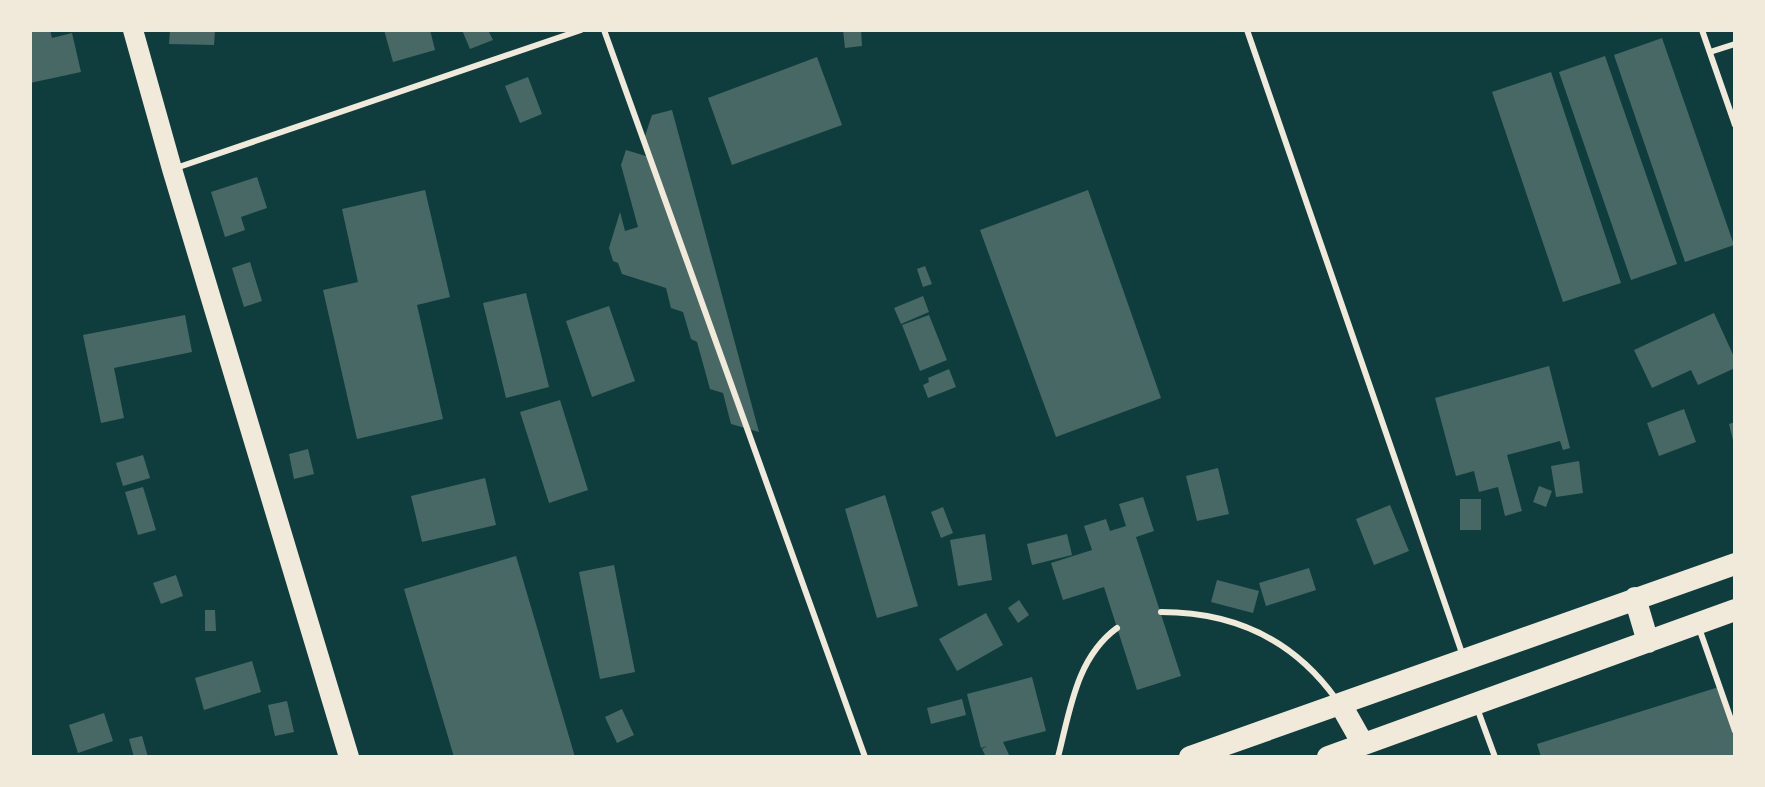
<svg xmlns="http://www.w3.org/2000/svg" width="1765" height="787" viewBox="0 0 1765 787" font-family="'Archivo Narrow',sans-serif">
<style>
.building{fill:#486865}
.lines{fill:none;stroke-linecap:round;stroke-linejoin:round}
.service{stroke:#f1e9da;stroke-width:6}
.primary{stroke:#f1e9da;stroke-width:20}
.trunk{stroke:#f1e9da;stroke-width:22}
</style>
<rect width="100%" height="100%" fill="#0f3d3e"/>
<path class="building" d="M 30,30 L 50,30 L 52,38 L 72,33 L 81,72 L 30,83 Z
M 170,30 L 215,30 L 214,45 L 169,44 Z
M 384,30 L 430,30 L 435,50 L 393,62 Z
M 462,30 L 488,30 L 493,40 L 470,49 Z
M 843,30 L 861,30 L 862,46 L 845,48 Z
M 1662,38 L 1734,245 L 1685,262 L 1614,55 Z
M 1605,56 L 1677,264 L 1631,280 L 1559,72 Z
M 817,57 L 842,125 L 732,165 L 708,98 Z
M 1551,72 L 1621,283 L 1563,302 L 1492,92 Z
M 528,77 L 542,114 L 520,123 L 505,86 Z
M 672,110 L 759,432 L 731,424 L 723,393 L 710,389 L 697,342 L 691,339 L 683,312 L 671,308 L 666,288 L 622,274 L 618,263 L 613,261 L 609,248 L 620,212 L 625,231 L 638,227 L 621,165 L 626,150 L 649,157 L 644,139 L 652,115 Z
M 257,177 L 267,208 L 241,217 L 245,230 L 225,237 L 211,192 Z
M 425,190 L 450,297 L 417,305 L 443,419 L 357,439 L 323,290 L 358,282 L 342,209 Z
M 1088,190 L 1161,398 L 1056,437 L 980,230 Z
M 250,262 L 262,301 L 244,307 L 232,268 Z
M 925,266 L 932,284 L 923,287 L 917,269 Z
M 526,293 L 549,387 L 506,398 L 483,303 Z
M 923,296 L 929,312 L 901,324 L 894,308 Z
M 609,306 L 635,381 L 592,397 L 566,321 Z
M 1714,313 L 1735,359 L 1735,368 L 1698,385 L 1691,370 L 1652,388 L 1634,350 Z
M 185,315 L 192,352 L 114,368 L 124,418 L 101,423 L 83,335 Z
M 929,315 L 947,360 L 920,371 L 902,325 Z
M 1549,366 L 1570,448 L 1563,450 L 1560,441 L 1507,455 L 1522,511 L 1505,516 L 1498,487 L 1479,492 L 1474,471 L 1456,476 L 1435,398 Z
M 949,369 L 956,387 L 928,398 L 923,385 L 929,382 L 928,378 Z
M 560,400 L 588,490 L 549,503 L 520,412 Z
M 1684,409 L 1696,442 L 1659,456 L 1647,423 Z
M 1735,422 L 1735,444 L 1734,445 L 1729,424 Z
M 308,449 L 314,474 L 294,479 L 289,454 Z
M 143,455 L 150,478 L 123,486 L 116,463 Z
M 1579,461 L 1583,493 L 1556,497 L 1551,466 Z
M 1218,468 L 1229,514 L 1197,521 L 1186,476 Z
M 485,478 L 496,525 L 422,542 L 411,496 Z
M 1539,486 L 1552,491 L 1546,507 L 1533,502 Z
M 143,487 L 156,530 L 138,535 L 125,492 Z
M 885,495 L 918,606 L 877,618 L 845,509 Z
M 1143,497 L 1154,531 L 1136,537 L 1181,676 L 1137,690 L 1104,587 L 1063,600 L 1051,563 L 1092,550 L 1084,526 L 1106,519 L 1110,531 L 1126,526 L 1119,504 Z
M 1460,499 L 1481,499 L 1481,530 L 1460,530 Z
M 1390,505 L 1409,551 L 1374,565 L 1356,519 Z
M 943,507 L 953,533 L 941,538 L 931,512 Z
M 985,534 L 992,580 L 958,586 L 950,540 Z
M 1067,534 L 1072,555 L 1032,565 L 1027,544 Z
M 516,556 L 575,757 L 454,757 L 404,589 Z
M 614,565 L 635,672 L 600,679 L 579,572 Z
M 1309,568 L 1316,590 L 1266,606 L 1259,583 Z
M 176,575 L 183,596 L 161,604 L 153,583 Z
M 1217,580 L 1259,591 L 1253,613 L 1211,602 Z
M 1019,600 L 1029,615 L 1018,623 L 1008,608 Z
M 205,610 L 215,610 L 216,631 L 205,631 Z
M 986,613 L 1003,645 L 957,671 L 939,639 Z
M 252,661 L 261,692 L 204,710 L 195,678 Z
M 1032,677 L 1046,731 L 1003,742 L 1010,757 L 986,757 L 982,749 L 987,746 L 981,748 L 967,694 Z
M 1722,686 L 1735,729 L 1735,757 L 1541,757 L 1537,744 Z
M 962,699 L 966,715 L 931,724 L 927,708 Z
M 287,701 L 294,732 L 275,736 L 268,705 Z
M 622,709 L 634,735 L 617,743 L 605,717 Z
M 104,713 L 113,741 L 78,753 L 69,725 Z
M 142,736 L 148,757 L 134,757 L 129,739 Z"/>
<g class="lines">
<path class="service" d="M 604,30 L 865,757
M 1247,30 L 1463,656
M 1702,30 L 1735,125
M 1710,52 L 1735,44
M 176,168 L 581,30
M 1161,612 C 1233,612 1293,639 1336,699
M 1699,628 L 1735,731
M 1477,708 L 1495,757
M 1058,757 C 1070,711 1076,658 1117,628"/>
<path class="primary" d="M 133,30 L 172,169 L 349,757"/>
<path class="trunk" d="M 1635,598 L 1648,642
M 1341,705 L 1363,744
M 1190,757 L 1735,564
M 1328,757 L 1735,610"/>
</g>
<rect width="1765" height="787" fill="none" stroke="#f1e9da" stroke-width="64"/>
</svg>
